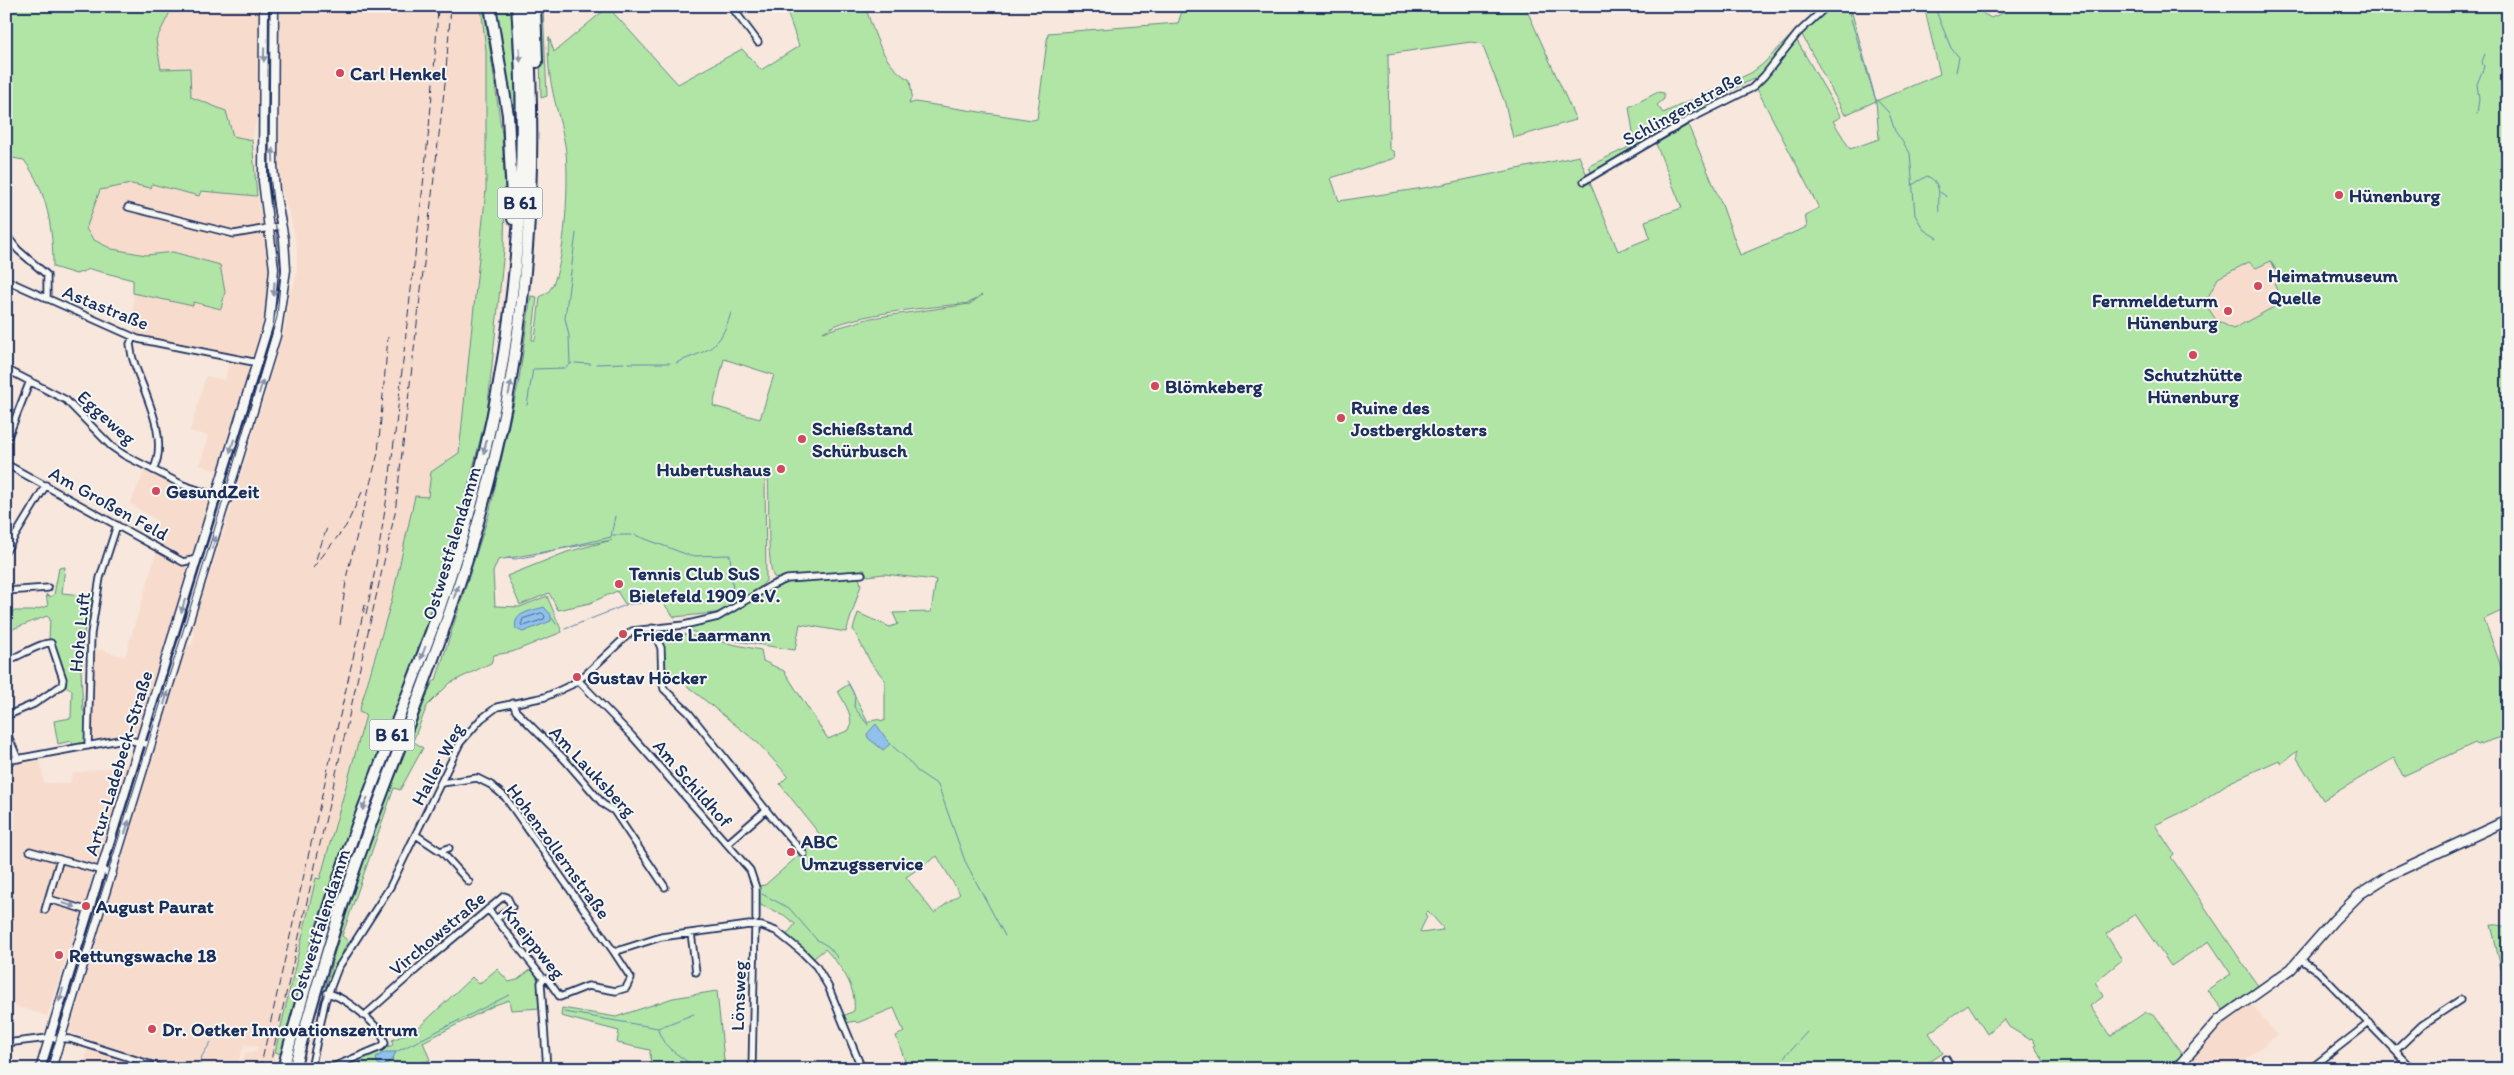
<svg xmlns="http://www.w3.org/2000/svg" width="2514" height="1075" viewBox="0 0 2514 1075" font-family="Itim,sans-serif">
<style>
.built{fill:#f7dccd}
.green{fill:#b1e5a6;stroke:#668a82;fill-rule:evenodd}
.water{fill:#90c0eb;stroke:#6186b3}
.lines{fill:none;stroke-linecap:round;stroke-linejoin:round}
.shore{stroke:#4a6996;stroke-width:1}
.stream{stroke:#6186b3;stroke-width:1}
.minor-casing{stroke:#1b2f5e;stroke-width:9}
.tertiary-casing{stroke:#1b2f5e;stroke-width:11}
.secondary-casing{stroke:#1b2f5e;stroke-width:12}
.trunk-casing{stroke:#1b2f5e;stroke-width:14}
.minor{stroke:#f6f6f2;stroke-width:5.5}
.tertiary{stroke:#f6f6f2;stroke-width:8}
.secondary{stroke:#f6f6f2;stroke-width:9}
.trunk{stroke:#f6f6f2;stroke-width:10}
.tram{stroke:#1b2f5e;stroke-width:1}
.rail{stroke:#1b2f5e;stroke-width:1;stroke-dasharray:8 4;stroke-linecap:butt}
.oneway{fill:#8892a8}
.poi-dot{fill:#d1495b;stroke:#f6f6f2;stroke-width:2}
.labels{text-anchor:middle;stroke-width:4;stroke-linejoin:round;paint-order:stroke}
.shield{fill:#f6f6f2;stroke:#5d6b8a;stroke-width:1}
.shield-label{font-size:18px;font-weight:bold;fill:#1b2f5e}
.poi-label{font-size:19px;font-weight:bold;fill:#1b2f5e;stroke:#f6f6f2;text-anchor:start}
.street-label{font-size:19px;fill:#1b2f5e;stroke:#f6f6f2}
</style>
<rect width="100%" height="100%" fill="#f7e7dc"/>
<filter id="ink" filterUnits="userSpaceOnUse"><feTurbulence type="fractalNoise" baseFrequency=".02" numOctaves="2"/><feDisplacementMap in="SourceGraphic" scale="10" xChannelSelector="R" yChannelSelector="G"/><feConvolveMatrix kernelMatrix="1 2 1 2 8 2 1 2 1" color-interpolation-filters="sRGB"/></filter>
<g filter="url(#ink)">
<path class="built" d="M 173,6 L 259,6 L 258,112 L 252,140 L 233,137 L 225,111 L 191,97 L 161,69 L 156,40 Z
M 280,6 L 481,6 L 486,51 L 487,128 L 486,189 L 480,253 L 459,453 L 432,472 L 428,498 L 415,497 L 392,599 L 359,712 L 366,714 L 320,879 L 316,878 L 271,1069 L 238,1069 L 246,1052 L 257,1052 L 258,1047 L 245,1044 L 235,1069 L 179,1069 L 117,1050 L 74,1034 L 70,1029 L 186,647 L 192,645 L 195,635 L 192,628 L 230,512 L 285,327 L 290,289 L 294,287 L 297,269 L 297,247 L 291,219 L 279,182 L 278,141 Z
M 131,184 L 150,188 L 152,184 L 199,196 L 201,190 L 257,196 L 268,247 L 270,286 L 262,328 L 254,355 L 249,357 L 134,333 L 133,293 L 193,306 L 193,302 L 173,252 L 146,255 L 112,249 L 94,240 L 86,229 L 100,190 Z
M 2271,260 L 2282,281 L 2284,302 L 2233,329 L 2216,320 L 2205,303 L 2218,279 L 2249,262 Z
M 229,360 L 246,364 L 251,369 L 220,472 L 200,465 L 208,436 L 190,431 L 206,376 L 225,380 Z
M 145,470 L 205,498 L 209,502 L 139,730 L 135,733 L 96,740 L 92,736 L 95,648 L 125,657 L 159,544 L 151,539 L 158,521 L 130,504 Z
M 40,760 L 44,783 L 70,783 L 73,773 L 129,765 L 100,858 L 97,862 L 90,864 L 89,871 L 94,881 L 84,912 L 80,911 L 81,915 L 47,1016 L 6,1003 L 6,766 Z
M 2252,1004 L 2277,1035 L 2234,1069 L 2193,1069 L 2187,1061 L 2206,1040 L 2229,1019 Z
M 88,1049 L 148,1068 L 148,1069 L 82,1069 Z"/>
<path class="green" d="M 6,6 L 173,6 L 156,40 L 161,69 L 190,68 L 191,97 L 226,111 L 233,136 L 252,140 L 257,196 L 201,191 L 199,196 L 152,184 L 151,188 L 131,184 L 100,190 L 86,229 L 94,240 L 112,249 L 146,255 L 173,252 L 220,265 L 225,292 L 221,309 L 193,302 L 193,306 L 133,293 L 133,280 L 90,269 L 76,274 L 53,267 C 53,230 48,192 24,160 L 6,157 Z
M 481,6 L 484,6 L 502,135 L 505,192 L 504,250 L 487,413 L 451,554 L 418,649 L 341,852 L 305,959 L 281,1054 L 275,1052 L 316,878 L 320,879 L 366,715 L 359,712 L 392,599 L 415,496 L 428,497 L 431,472 L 459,453 L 486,189 L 486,51 Z
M 493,6 L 511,6 L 515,88 L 515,167 Z
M 539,6 L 543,8 L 547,96 L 541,98 Z
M 785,6 L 865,6 C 875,34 882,65 910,80 L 912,96 L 909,104 L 915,102 L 1032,120 L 1037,119 L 1048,33 L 1178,23 L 1184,6 L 1525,6 L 1576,120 L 1513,138 L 1505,103 L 1482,44 L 1471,42 L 1388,54 L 1389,149 L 1394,152 L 1395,158 L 1331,178 L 1339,201 L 1430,187 L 1579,156 L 1618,251 L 1650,238 L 1645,221 L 1682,208 L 1656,144 L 1688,125 L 1722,205 L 1740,255 L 1807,227 L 1805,215 L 1819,208 L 1757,89 L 1796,39 L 1841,117 L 1833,121 L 1850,149 L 1879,139 L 1876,101 L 1845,115 L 1801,33 L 1831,6 L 1850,6 L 1876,101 L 1940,74 L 1924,6 L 1977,6 L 1979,11 L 1991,18 L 2018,6 L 2508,6 L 2508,608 L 2484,619 L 2508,686 L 2508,735 L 2477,745 L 2475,743 L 2403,776 L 2394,758 L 2323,800 L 2297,758 L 2297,751 L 2281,764 L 2279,760 L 2228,783 L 2195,806 L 2155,825 L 2174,854 L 2171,857 L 2258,986 L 2223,1010 L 2207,990 L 2231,974 L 2209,941 L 2171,966 L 2135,914 L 2106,934 L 2122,960 L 2095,982 L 2104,996 L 2090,1006 L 2110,1036 L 2146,1012 L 2154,1014 L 2182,1054 L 2170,1069 L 2112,1069 L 2108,1064 L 2098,1069 L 2049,1069 L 2034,1046 L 2036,1045 L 2032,1038 L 2029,1039 L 2009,1027 L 2004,1019 L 1987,1034 L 1968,1004 L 1929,1033 L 1943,1053 L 1919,1069 L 908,1069 L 896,1036 L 904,1032 L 894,1008 L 857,1023 L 855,1021 L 846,1023 L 843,1016 L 854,1011 C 857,987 841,966 825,949 L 813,959 L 786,936 L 795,924 L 784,915 L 758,904 L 758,886 L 765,885 L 821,836 L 780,784 L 788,776 L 758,743 L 666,669 L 664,648 L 658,635 L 659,631 L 678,633 L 761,650 L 763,661 L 784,671 L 828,739 L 849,730 C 855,717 844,703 838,691 L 849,684 L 868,723 L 874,719 L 885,721 L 885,680 L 871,663 L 853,629 L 858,613 L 890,627 L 898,624 L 893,613 L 931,612 L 936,580 L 884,574 L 867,576 L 865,571 L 778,579 L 774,577 C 766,567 770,494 768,475 L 765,473 L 766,581 L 751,596 L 729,609 L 715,613 L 674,617 L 660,599 L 625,604 L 617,591 L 590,603 L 558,610 L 549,593 L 520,605 L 507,576 L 567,552 L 612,540 L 498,560 L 493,572 L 495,606 L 520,607 L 547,596 L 562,632 L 512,652 L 494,655 L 491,663 L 450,683 L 427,706 L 413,741 L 423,748 L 400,790 L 394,788 L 342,936 L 348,941 L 325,989 L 309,1061 C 333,930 383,807 432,683 L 436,680 L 489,514 L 519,380 L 531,296 L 537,297 L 532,340 L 535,340 L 540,297 C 543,295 547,293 549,291 C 566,271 570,171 565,145 C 558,107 545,78 549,37 L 554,52 L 608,7 L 678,84 L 742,49 L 761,70 L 799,46 ZM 2271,261 L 2281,280 L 2274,284 L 2283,302 L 2233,329 L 2216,320 L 2205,303 L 2218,278 L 2249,262 L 2256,268 ZM 982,295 L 970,304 L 871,318 L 823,332 C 852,312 932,308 969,303 ZM 724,359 L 774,375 L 760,419 L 713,406 ZM 937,856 L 960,894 L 934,913 L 906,877 ZM 1428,911 L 1443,928 L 1442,930 L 1422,933 L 1420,931 L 1427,917 L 1425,914 Z
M 1807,19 L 1757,80 L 1753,79 L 1708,103 L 1709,107 L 1592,174 L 1589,166 L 1635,144 L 1629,107 L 1658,92 L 1664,93 L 1664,99 L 1657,105 L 1663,113 L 1751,73 L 1763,64 Z
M 65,567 L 62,593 L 92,596 L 89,625 L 85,625 L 81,670 L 83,711 L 87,711 L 87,733 L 85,733 L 85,744 L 74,746 L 71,741 L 58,744 L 54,721 L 71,718 L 72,690 L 63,685 L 56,648 L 49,640 L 50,619 L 47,616 L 10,630 L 6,611 L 31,611 L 48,606 L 46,594 L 49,597 L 54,595 L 59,568 Z
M 859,577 L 861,585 L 846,632 L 800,624 L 795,650 L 709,637 L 688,630 L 691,626 L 731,613 L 771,588 L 787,582 Z
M 2491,924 L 2508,927 L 2508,1009 L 2501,983 L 2504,982 Z
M 533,968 L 540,986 L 541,1008 L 511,1010 L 509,1000 L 495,1005 L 423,1042 L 430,1060 L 405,1069 L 363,1069 L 359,1059 L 393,1045 L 392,1040 L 415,1031 L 472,977 L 479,984 L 497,969 L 509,982 L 517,980 Z
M 717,991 L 725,1069 L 651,1069 L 650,1050 L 617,1043 L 619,1031 L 561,1016 L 562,1008 L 616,1017 L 673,998 Z"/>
<path class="water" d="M 544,607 L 551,615 L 551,621 L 523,632 L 516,629 C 512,612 532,611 544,607 Z
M 876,724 L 890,744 L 883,750 L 868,738 L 867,734 Z
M 386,1052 L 396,1052 L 392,1060 L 382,1067 L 377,1063 L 376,1057 Z"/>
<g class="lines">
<path class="shore" d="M 542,613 L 545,616 L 544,619 L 524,626 L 521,625 L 523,619 Z"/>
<path class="stream" d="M 1847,6 L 1875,98 L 1889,113 L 1895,131 L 1910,153 L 1915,215 L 1924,230 L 1937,238
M 1934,6 L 1951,48 L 1959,57 L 1956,72
M 2503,31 L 2508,20
M 2477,114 L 2479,99 L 2477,84 L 2484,67 L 2482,62 L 2485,54
M 1912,185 L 1927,176 C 1944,184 1937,198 1939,212
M 1940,192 L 1947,197
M 575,363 L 591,364
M 628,363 L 670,363
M 676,363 C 711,348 718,352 731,313
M 570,364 L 569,336 L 565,318 L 576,233
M 596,364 L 624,363
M 527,405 L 533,369 L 565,368 L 572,363
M 613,535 L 632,535
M 635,535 L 691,556 L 730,555 L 733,592
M 538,554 L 611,537 L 615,516
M 507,558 L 515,559 L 536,555
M 630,604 L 661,601
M 552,618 L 556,624
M 565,629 L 626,605
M 847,681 L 855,696 L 854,707 L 868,725
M 889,743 L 906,758 L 917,771 L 938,785 L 965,861 L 1005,936
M 762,894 L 789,908 L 816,939 L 829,947 L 838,958
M 564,1012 L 658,1028 L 694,1014
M 658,1029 C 663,1051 682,1054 695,1069
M 396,1052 L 509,995
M 1784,1057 L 1807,1032
M 199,1068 L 202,1056 L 211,1042
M 1757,1069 L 1758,1064
M 1773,1069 L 1778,1063"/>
<g class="minor-casing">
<path id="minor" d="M 731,6 L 758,42
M 1584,181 L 1688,120 L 1752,88 L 1764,76 L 1798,33 L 1827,6
M 128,207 L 234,234 L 281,226
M 6,235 L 18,250 L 47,275 L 47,299
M 6,280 L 138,339 L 258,363
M 133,337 L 130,344 L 132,356 C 141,388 171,437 153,470
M 6,369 L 66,400 L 111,446 L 124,455 L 183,485 L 228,500
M 6,442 L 30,381
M 6,464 L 183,562 L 197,559
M 6,551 L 46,485
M 6,591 L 48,588
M 652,628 L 661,648 L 662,681 L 664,689 L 689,713 L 775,821 L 804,854
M 6,661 C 19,657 41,642 51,643 L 63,679 L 62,685 L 34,704 L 6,716
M 578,680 L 632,736 L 750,870 L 756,888 L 756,919
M 513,703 L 516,711 L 565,760 L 603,804 L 614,811 L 665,887
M 6,731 L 18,759
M 88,746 L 91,634 L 100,578 L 117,525
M 6,761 L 124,739 L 151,745
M 442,783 L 477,778 L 491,785 L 505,797 L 614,952 L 661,937 L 749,925 L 762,926 L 776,931 L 801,951 L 816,966 L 828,986 L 862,1069
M 416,835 L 440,851 L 449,848
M 727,844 L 766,810
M 30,851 L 113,874
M 442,852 L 469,882
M 49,899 L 89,911
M 488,909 L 543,978 L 548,980 L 560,997 L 588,986 L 616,991 L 626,988 L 631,978 L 614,952
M 45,910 L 60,859
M 691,933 L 696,972
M 2300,959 L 2319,972 L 2413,1069
M 543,978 L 541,983 L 547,1069
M 327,993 C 345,997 381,1025 385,1043 L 381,1047 L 328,1069
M 364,1016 L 426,961 L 504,896 L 507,897 L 512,907 L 496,919
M 6,1043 L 48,1038 L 70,1039 L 165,1069
M 2396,1050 L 2422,1025 L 2460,1000
M 1946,1059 L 1952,1069
M 2183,1059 L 2191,1069
M 311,1069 L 325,1002 L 338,968 L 390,887 L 460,743 L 481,719 L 497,707 L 545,697 L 571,685 L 585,675 L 632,631 L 684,625 L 718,617 L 770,586 L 787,579 L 862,574
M 752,1069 L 755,925
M 2310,1069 L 2369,1023"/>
</g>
<g class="tertiary-casing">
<path id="tertiary" d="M 40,1069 L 269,323 L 274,269 L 263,181 L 264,6
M 51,1069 L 276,336 L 286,270 L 284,239 L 275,191 L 273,166 L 274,6"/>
</g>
<g class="secondary-casing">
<path id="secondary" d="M 2176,1069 L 2219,1020 L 2291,969 L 2334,920 L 2360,894 L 2390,875 L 2508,820"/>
</g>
<g class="trunk-casing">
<path id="trunk" d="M 490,6 L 508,115 L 513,219
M 535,6 L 537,62
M 283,1069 C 304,989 327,909 355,831 C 387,743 425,657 453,567 C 511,386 532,196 517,6
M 294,1069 C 315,990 338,913 366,837 C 405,730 450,624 480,515 C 527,348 540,178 526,6"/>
</g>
<use href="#minor" class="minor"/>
<use href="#tertiary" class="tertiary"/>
<use href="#secondary" class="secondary"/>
<use href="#trunk" class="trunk"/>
<path class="tram" d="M 47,1069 L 211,541 L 277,317 L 281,272 L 269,166 L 270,6"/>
<path class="rail" d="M 316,559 L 328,525
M 313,568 L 346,526 L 364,488
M 366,614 C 388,515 397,415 408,315 C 420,212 433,110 438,6
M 340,625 L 347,574 L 378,453 L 388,337
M 260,1069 L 365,605
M 269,1069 L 395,513 L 445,83 L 451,6"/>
</g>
<defs><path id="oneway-solid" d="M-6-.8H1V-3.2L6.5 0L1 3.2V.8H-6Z" transform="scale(1.25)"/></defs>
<g class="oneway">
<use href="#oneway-solid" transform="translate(264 55) rotate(91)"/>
<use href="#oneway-solid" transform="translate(520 55) rotate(86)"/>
<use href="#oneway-solid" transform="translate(273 155) rotate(-92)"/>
<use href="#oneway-solid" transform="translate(274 289) rotate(94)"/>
<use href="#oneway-solid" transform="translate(261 387) rotate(-73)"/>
<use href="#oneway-solid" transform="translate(510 388) rotate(-78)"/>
<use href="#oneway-solid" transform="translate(232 446) rotate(107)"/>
<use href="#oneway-solid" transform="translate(485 447) rotate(103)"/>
<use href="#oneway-solid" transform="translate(214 543) rotate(-73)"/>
<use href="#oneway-solid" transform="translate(456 592) rotate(-71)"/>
<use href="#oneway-solid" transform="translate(183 606) rotate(107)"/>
<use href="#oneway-solid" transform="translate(423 653) rotate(111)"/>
<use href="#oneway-solid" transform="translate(166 698) rotate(-73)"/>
<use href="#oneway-solid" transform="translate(365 804) rotate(111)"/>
<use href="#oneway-solid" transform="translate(127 827) rotate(-73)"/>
<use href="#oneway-solid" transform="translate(69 905) rotate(17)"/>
<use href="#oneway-solid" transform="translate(61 995) rotate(107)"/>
</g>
</g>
<g class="poi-dot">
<circle cx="340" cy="73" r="5"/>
<circle cx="2339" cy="195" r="5"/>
<circle cx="2258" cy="286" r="5"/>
<circle cx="2228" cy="311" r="5"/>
<circle cx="2193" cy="355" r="5"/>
<circle cx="1155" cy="386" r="5"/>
<circle cx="1341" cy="418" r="5"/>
<circle cx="802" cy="439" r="5"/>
<circle cx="781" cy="469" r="5"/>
<circle cx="156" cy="491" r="5"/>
<circle cx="619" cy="584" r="5"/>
<circle cx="623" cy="634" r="5"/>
<circle cx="577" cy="677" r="5"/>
<circle cx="791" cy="852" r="5"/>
<circle cx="86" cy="906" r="5"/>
<circle cx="59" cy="955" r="5"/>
<circle cx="152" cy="1029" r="5"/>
</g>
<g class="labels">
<g class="shield">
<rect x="497.5" y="187.5" width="45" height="31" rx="4"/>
<rect x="369.5" y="719.5" width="45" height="31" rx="4"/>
</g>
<g class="shield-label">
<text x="520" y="209">B 61</text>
<text x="392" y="741">B 61</text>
</g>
<g class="poi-label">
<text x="350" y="80">Carl Henkel</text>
<text x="2349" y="202">Hünenburg</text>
<text x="2268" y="282">Heimatmuseum<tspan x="2268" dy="22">Quelle</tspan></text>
<text x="2218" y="307" text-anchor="end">Fernmeldeturm<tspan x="2218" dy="22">Hünenburg</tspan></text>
<text x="2193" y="381" text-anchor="middle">Schutzhütte<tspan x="2193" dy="22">Hünenburg</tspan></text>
<text x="1165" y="393">Blömkeberg</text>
<text x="1351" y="414">Ruine des<tspan x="1351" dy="22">Jostbergklosters</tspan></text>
<text x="812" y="435">Schießstand<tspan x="812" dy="22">Schürbusch</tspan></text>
<text x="771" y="476" text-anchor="end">Hubertushaus</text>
<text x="166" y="498">GesundZeit</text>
<text x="629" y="580">Tennis Club SuS<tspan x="629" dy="22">Bielefeld 1909 e.V.</tspan></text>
<text x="633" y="641">Friede Laarmann</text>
<text x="587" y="684">Gustav Höcker</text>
<text x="801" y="848">ABC<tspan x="801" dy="22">Umzugsservice</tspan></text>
<text x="96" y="913">August Paurat</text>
<text x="69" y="962">Rettungswache 18</text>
<text x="162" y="1036">Dr. Oetker Innovationszentrum</text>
</g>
<g class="street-label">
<text transform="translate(1682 108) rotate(-29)" y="7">Schlingenstraße</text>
<text transform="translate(106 307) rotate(22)" y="7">Astastraße</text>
<text transform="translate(107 417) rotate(42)" y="7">Eggeweg</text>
<text transform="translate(109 503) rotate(29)" y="7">Am Großen Feld</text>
<text transform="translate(451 543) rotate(-73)" y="7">Ostwestfalendamm</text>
<text transform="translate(79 632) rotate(-84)" y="7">Hohe Luft</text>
<text transform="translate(118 763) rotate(-73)" y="7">Artur-Ladebeck-Straße</text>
<text transform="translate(437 764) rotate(-62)" y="7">Haller Weg</text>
<text transform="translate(593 771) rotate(47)" y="7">Am Lauksberg</text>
<text transform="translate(693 783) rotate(49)" y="7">Am Schildhof</text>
<text transform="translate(559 851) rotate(54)" y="7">Hohenzollernstraße</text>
<text transform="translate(319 925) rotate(-72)" y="7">Ostwestfalendamm</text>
<text transform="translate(437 933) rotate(-40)" y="7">Virchowstraße</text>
<text transform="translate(534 942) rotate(51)" y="7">Kneippweg</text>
<text transform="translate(738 996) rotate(-88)" y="7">Lönsweg</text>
</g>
</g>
<rect width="2514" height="1075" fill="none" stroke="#f6f6f2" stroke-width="25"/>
<rect x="12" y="12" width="2489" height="1050" fill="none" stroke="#1b2f5e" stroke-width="2" filter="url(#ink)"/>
</svg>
